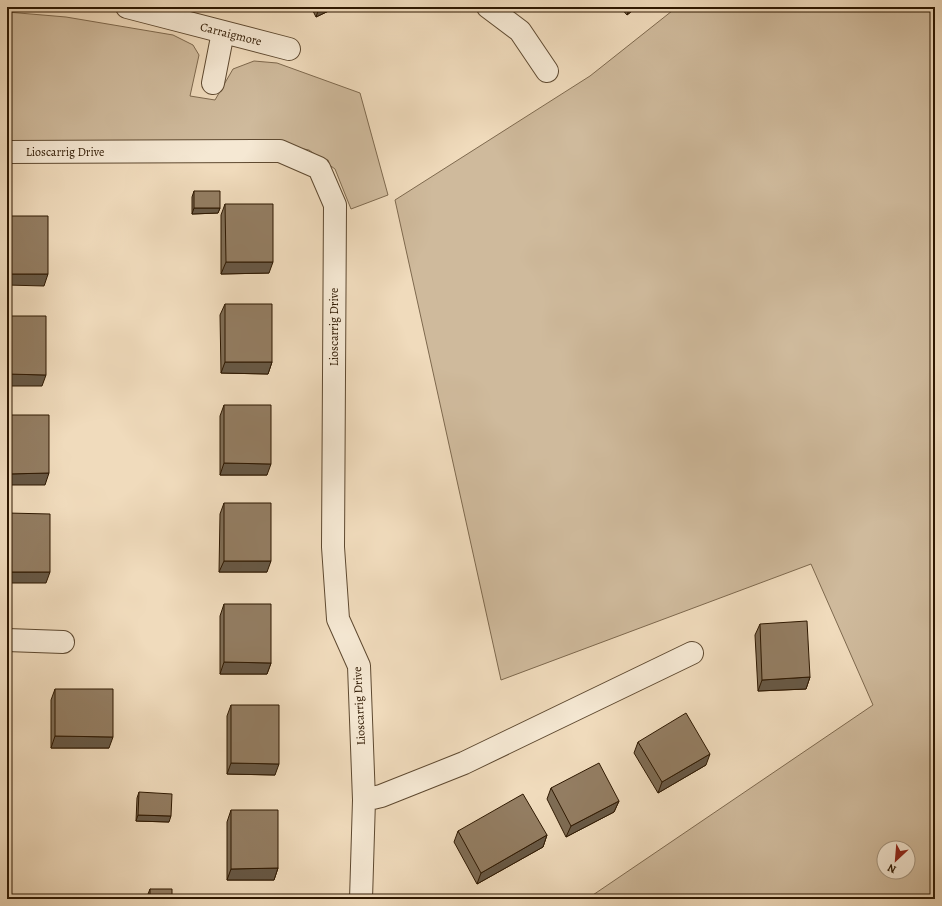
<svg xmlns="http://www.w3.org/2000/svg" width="942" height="906" viewBox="0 0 942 906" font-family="Alegreya,serif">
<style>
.green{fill:#cfba9c;stroke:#7e694e;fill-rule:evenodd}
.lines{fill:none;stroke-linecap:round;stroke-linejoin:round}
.minor-casing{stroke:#5e4930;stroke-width:24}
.minor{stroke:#f5e8d3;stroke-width:22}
.wall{fill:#7e6c54;stroke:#2e1801}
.shaded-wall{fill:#675845;stroke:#2e1801}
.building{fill:#937d62;stroke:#2e1801}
.labels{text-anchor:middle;stroke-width:4;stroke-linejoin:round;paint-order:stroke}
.street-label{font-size:12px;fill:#2e1801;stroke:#f5e8d3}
</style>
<rect width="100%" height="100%" fill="#f0dbbc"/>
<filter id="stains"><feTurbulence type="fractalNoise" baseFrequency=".005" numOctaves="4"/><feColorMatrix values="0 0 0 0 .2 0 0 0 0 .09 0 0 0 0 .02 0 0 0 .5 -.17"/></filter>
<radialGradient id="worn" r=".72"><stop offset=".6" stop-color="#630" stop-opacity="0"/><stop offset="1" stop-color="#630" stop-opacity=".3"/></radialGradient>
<path class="green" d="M 677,7 L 935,7 L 935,899 L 587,899 L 873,705 L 811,564 L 501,680 L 395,200 L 590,76 ZM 884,848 L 908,848 L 908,872 L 884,872 Z
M 7,12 L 66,17 L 173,35 L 193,45 L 199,55 L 190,96 L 215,100 L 233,69 L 254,61 L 277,63 L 360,93 L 388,195 L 351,209 L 335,169 L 309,150 L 256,140 L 187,143 L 7,141 Z"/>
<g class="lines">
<g class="minor-casing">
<path id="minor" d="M 127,7 L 289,49
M 488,7 L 520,31 L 547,71
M 213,83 L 223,32
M 7,152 L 280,151 L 319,168 L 335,205 L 333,547 L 338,619 L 359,666 L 364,800 L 361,899
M 7,640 L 63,642
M 364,800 L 381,796 L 464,763 L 692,653"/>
</g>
<use href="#minor" class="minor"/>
</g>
<path class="wall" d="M 311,7 L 337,7 L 316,17 Z
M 620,7 L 637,7 L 627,15 Z
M 194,191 L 220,208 L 218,213 L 192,214 L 192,197 Z
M 225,204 L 269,273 L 221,274 L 221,215 Z
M 225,304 L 272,362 L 268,374 L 221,373 L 220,315 Z
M 224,405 L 267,475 L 220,475 L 220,416 Z
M 224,503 L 267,572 L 219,572 L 220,514 Z
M 224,604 L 271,663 L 267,674 L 220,674 L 220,616 Z
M 760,624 L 810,677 L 806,689 L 758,691 L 755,635 Z
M 55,689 L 109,748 L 51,748 L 51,700 Z
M 231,705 L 275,775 L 227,774 L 227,716 Z
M 638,742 L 706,765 L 658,793 L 634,753 Z
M 551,788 L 619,801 L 614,812 L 566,837 L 547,799 Z
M 139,792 L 169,822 L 136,821 L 137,798 Z
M 231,810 L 278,868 L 274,880 L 227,880 L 227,822 Z
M 458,831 L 547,835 L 543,847 L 477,884 L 454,842 Z
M 150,889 L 172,899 L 148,899 L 148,894 Z"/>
<path class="shaded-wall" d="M 326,7 L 337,7 L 316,17 L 318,11 Z
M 630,7 L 637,7 L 627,15 Z
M 194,208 L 220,208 L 218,213 L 192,214 Z
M 226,262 L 273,262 L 269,273 L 221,274 Z
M 7,274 L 48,274 L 44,286 L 7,285 Z
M 225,362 L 272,362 L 268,374 L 221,373 Z
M 7,374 L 46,375 L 42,386 L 7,386 Z
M 224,463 L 271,464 L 267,475 L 220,475 Z
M 49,473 L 45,485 L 7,485 L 7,474 Z
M 224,561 L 271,561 L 267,572 L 219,572 Z
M 7,572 L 50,572 L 46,583 L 7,583 Z
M 224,662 L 271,663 L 267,674 L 220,674 Z
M 810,677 L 806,689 L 758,691 L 762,680 Z
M 55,736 L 113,737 L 109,748 L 51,748 Z
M 710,754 L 706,765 L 658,793 L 662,782 Z
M 231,763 L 279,764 L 275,775 L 227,774 Z
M 619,801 L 614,812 L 566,837 L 571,826 Z
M 138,815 L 171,816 L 169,822 L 136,821 Z
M 547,835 L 543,847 L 477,884 L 481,873 Z
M 278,868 L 274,880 L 227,880 L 231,869 Z"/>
<path class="building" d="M 316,7 L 326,7 L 318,11 Z
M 194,191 L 220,191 L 220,208 L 194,208 Z
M 225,204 L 273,204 L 273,262 L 226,262 Z
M 7,216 L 48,216 L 48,274 L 7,274 Z
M 225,304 L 272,304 L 272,362 L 225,362 Z
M 7,316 L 46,316 L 46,375 L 7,374 Z
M 224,405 L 271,405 L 271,464 L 224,463 Z
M 7,415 L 49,415 L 49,473 L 7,474 Z
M 224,503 L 271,503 L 271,561 L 224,561 Z
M 7,513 L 50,514 L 50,572 L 7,572 Z
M 224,604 L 271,604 L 271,663 L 224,662 Z
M 807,621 L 810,677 L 762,680 L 760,624 Z
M 55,689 L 113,689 L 113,737 L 55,736 Z
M 231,705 L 279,705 L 279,764 L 231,763 Z
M 686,713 L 710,754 L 662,782 L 638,742 Z
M 599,763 L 619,801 L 571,826 L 551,788 Z
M 139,792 L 172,794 L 171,816 L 138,815 Z
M 523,794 L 547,835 L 481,873 L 458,831 Z
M 231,810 L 278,810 L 278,868 L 231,869 Z
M 150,889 L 172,889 L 172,899 L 150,899 Z"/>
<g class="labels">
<g class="street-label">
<text transform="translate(231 34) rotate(14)" y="4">Carraigmore</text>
<text x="65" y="156">Lioscarrig Drive</text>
<text transform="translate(334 327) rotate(-90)" y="4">Lioscarrig Drive</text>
<text transform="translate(359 706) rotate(-93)" y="4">Lioscarrig Drive</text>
</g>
</g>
<rect width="942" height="906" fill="none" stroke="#f0dbbc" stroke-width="24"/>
<rect x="8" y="8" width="926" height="890" fill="none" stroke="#2e1801" stroke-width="2"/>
<rect x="12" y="12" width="918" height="882" fill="none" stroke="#2e1801"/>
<g transform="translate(896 860) rotate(206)"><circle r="19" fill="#f5e8d3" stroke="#a5957f"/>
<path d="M0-3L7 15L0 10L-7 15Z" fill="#8f2418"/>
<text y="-6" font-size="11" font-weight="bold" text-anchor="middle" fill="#2e1801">N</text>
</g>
<rect width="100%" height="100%" filter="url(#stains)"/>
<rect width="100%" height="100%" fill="url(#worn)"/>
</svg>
